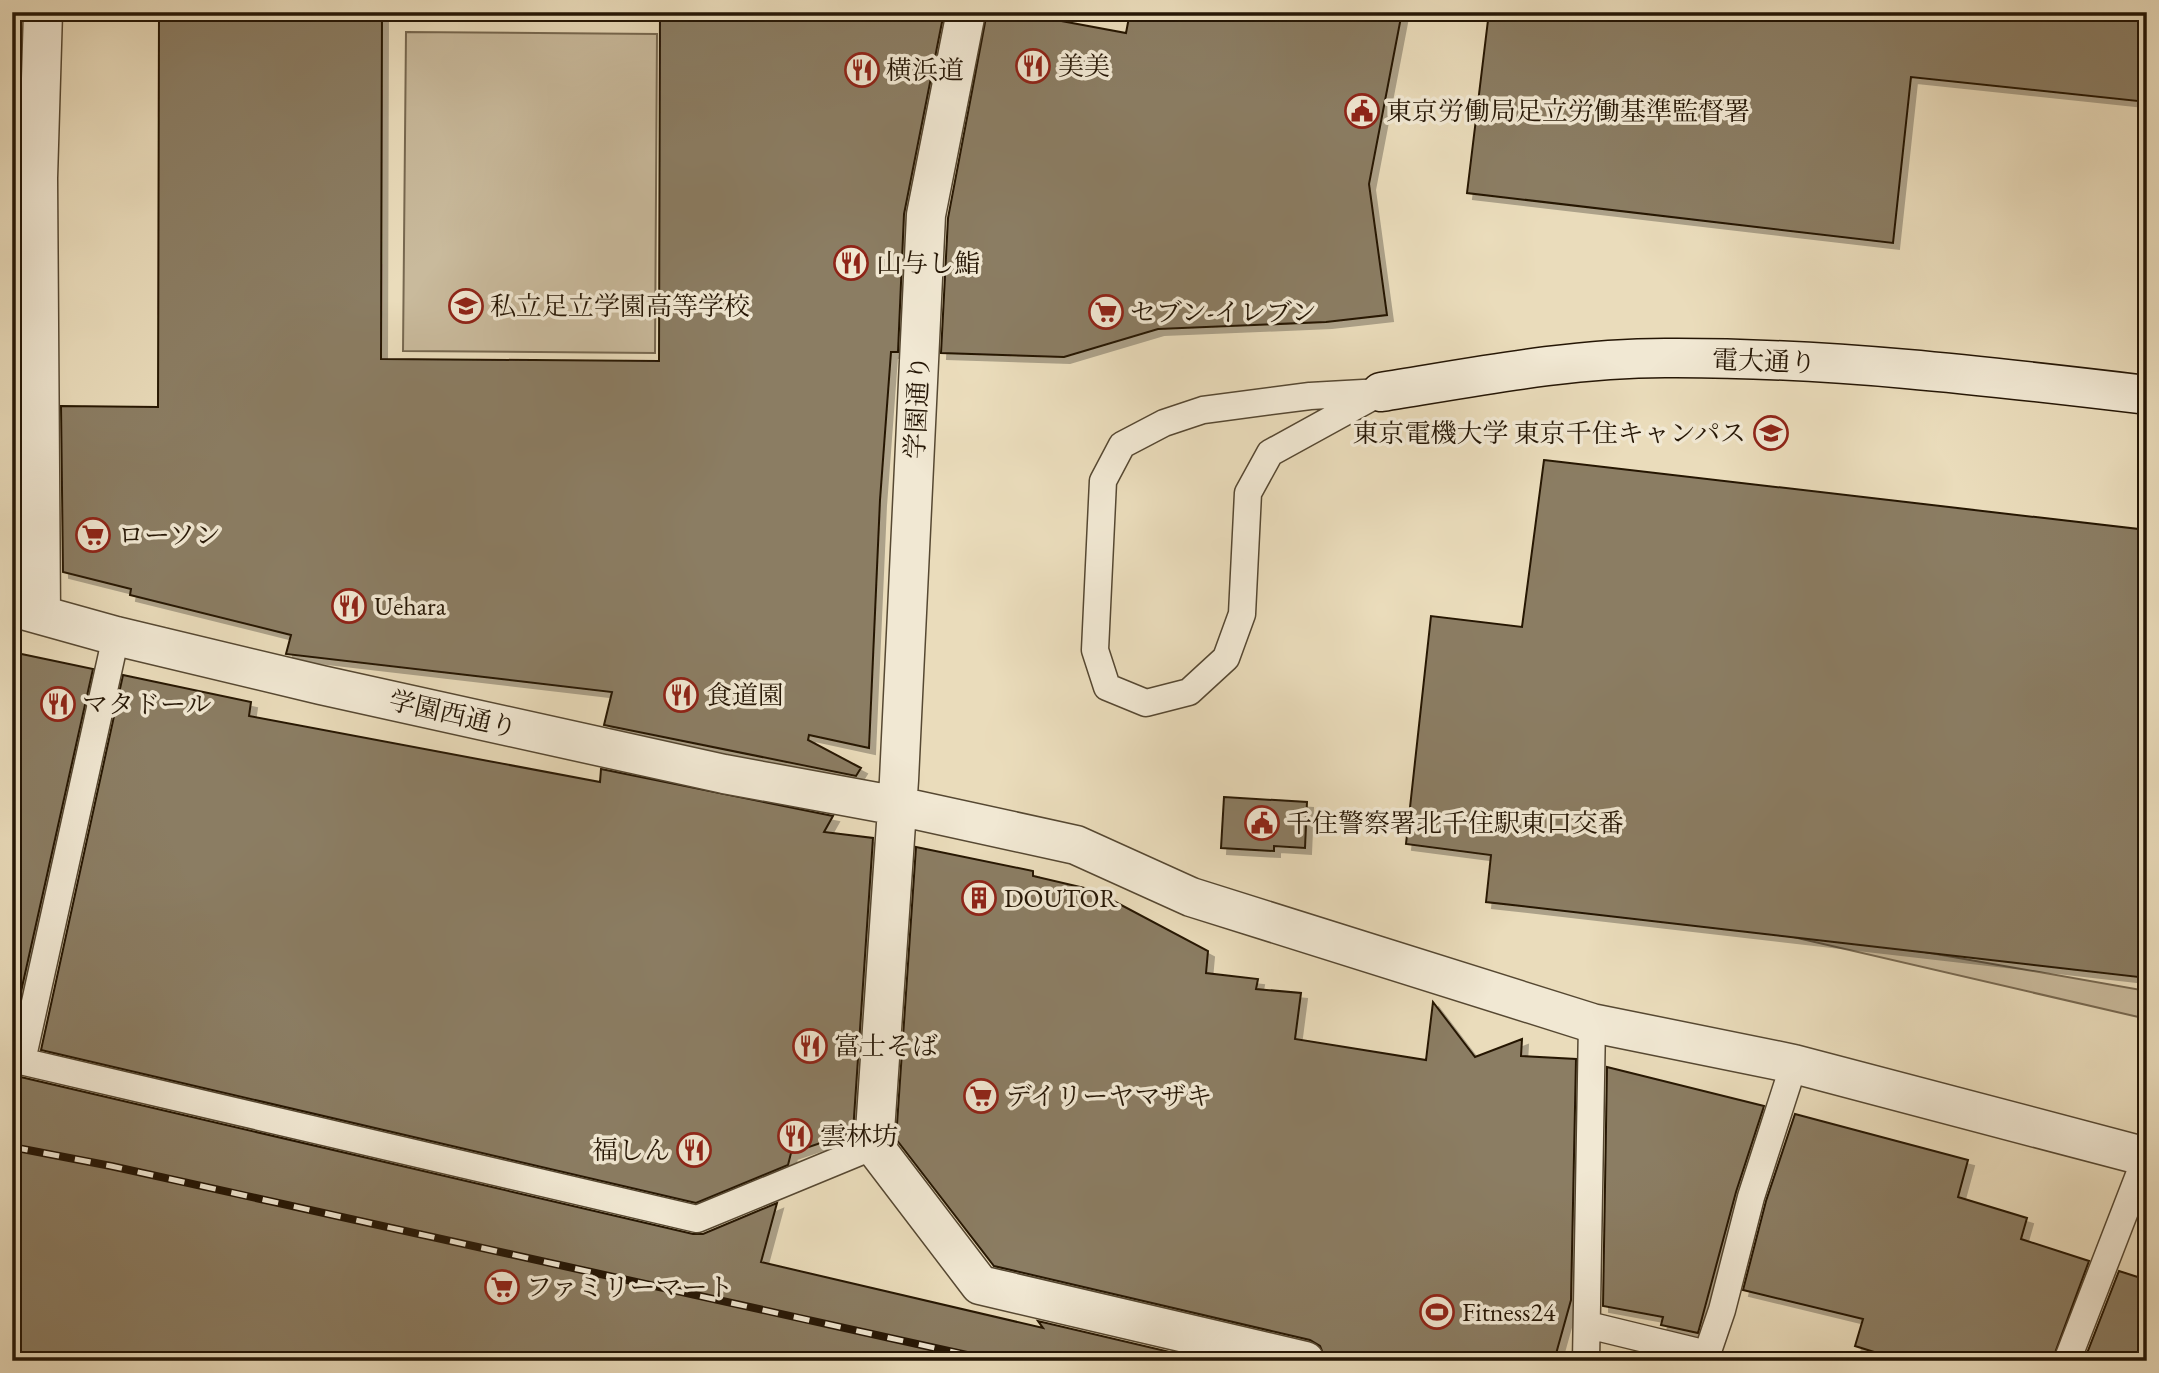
<svg xmlns="http://www.w3.org/2000/svg" width="2159" height="1373" viewBox="0 0 2159 1373" font-family="'EB Garamond','Noto Serif JP',serif">
<style>
.green{fill:#c9ba9c;stroke:#776850;stroke-width:2}
.building{fill:#8b7d64;stroke:#251605;stroke-width:2;filter:url(#shadow)}
.lines{fill:none;stroke-linecap:round;stroke-linejoin:round}
.lane-casing{stroke:#564832;stroke-width:29}
.street-casing{stroke:#564832;stroke-width:41}
.secondary-casing{stroke:#251605;stroke-width:41}
.lane{stroke:#f1e8d3;stroke-width:26}
.street{stroke:#f1e8d3;stroke-width:38}
.secondary{stroke:#f1e8d3;stroke-width:38}
.rail-casing{stroke:#251605;stroke-width:8}
.rail{stroke:#f1e8d3;stroke-width:5;stroke-dasharray:16;stroke-linecap:butt}
.labels{text-anchor:middle;stroke-width:7;stroke-linejoin:round;paint-order:stroke}
.poi-label{font-size:26px;fill:#251605;stroke:#f1e8d3;text-anchor:start}
.street-label{font-size:26px;fill:#251605;stroke:#f1e8d3}
</style>
<defs>
<filter id="shadow"><feDropShadow dx="6" dy="6" stdDeviation="0" flood-color="#0004"/></filter>
</defs>
<rect width="100%" height="100%" fill="#eadcbb"/>
<filter id="stains"><feTurbulence type="fractalNoise" baseFrequency=".00286" numOctaves="4"/><feColorMatrix values="0 0 0 0 .2 0 0 0 0 .09 0 0 0 0 .02 0 0 0 .5 -.17"/></filter>
<radialGradient id="worn" r=".72"><stop offset=".6" stop-color="#630" stop-opacity="0"/><stop offset="1" stop-color="#630" stop-opacity=".3"/></radialGradient>
<path class="green" d="M 406,32 L 657,34 L 655,353 L 403,351 Z
M 1646,903 L 2147,991 L 2147,1019 Z"/>
<path class="building" d="M 159,12 L 382,12 L 381,359 L 659,361 L 660,12 L 944,12 L 904,214 L 898,352 L 891,352 L 880,500 L 869,748 L 809,735 L 808,740 L 861,768 L 856,776 L 604,725 L 612,692 L 286,654 L 291,635 L 130,595 L 131,589 L 63,572 L 61,406 L 158,407 Z
M 987,12 L 1013,12 L 1126,33 L 1130,12 L 1402,12 L 1369,184 L 1387,315 L 1326,322 L 1158,329 L 1064,357 L 941,353 L 948,218 Z
M 1489,12 L 2147,12 L 2147,102 L 1911,77 L 1893,243 L 1467,193 Z
M 12,406 L 18,406 L 19,561 L 12,559 Z
M 1544,460 L 2147,530 L 2147,978 L 1486,902 L 1491,855 L 1406,844 L 1431,616 L 1522,627 Z
M 12,652 L 93,669 L 12,1032 Z
M 123,675 L 251,702 L 249,716 L 600,782 L 601,769 L 833,816 L 824,832 L 873,838 L 853,1132 L 791,1153 L 788,1165 L 696,1203 L 41,1050 Z
M 1224,797 L 1307,802 L 1305,848 L 1274,846 L 1274,851 L 1221,848 Z
M 916,847 L 1033,871 L 1033,876 L 1093,890 L 1208,951 L 1206,973 L 1258,979 L 1256,989 L 1301,993 L 1295,1039 L 1426,1060 L 1433,1002 L 1475,1057 L 1522,1039 L 1521,1056 L 1576,1059 L 1571,1300 L 1554,1361 L 1326,1361 L 1320,1346 L 1310,1340 L 994,1266 L 896,1139 Z
M 1607,1067 L 1764,1106 L 1736,1192 L 1698,1333 L 1661,1325 L 1663,1317 L 1603,1306 Z
M 12,1075 L 693,1234 L 703,1234 L 777,1203 L 761,1262 L 1043,1328 L 1038,1321 L 1208,1361 L 12,1361 Z
M 1795,1114 L 1968,1160 L 1958,1197 L 2027,1218 L 2021,1239 L 2089,1261 L 2052,1361 L 1903,1361 L 1855,1346 L 1863,1319 L 1743,1290 L 1766,1201 Z
M 2119,1271 L 2147,1280 L 2147,1361 L 2084,1361 Z"/>
<g class="lines">
<g class="lane-casing">
<path id="lane" d="M 1381,392 L 1270,453 L 1248,493 L 1242,614 L 1226,658 L 1189,692 L 1146,703 L 1107,687 L 1095,650 L 1103,481 L 1122,445 L 1164,423 L 1203,410 L 1310,396 Z
M 12,1059 L 697,1219 L 874,1146
M 22,1061 L 116,636
M 1588,1325 L 1707,1354 L 1722,1310 L 1751,1197 L 1794,1064
M 1586,1361 L 1592,1023
M 2067,1361 L 2146,1157"/>
</g>
<g class="street-casing">
<path id="street" d="M 966,12 L 926,215 L 899,780 L 874,1146 L 980,1285 L 1305,1361
M 12,607 L 116,636 L 321,685 L 724,774 L 898,806 L 1076,845 L 1191,897 L 1592,1023 L 1794,1064 L 2147,1157
M 41,615 L 38,178 L 43,12"/>
</g>
<g class="secondary-casing">
<path id="secondary" d="M 1381,392 C 1475,377 1570,358 1665,358 C 1827,357 1987,376 2147,395"/>
</g>
<use href="#lane" class="lane"/>
<use href="#street" class="street"/>
<use href="#secondary" class="secondary"/>
<g class="rail-casing">
<path id="rail" d="M 12,1147 L 111,1166 L 994,1361"/>
</g>
<use href="#rail" class="rail"/>
</g>
<defs>
<g id="restaurant-ring" transform="scale(1.75)"><circle r="9.5" fill="#f1e8d3" stroke="#8f2418" stroke-width="1.5"/><path d="M-5-6h1v4h1v-4h1v4h1v-4h1v5L-1.5 .5V6h-2V.5L-5-1ZM5-6V6H3V1.5H1.5Q1.5-4 5-6Z" fill="#8f2418"/></g>
<g id="civic-ring" transform="scale(1.75)"><circle r="9.5" fill="#f1e8d3" stroke="#8f2418" stroke-width="1.5"/><path d="M-.6-6.5H3V-4.5H.6V-3L4-1V1h2V6H-6V1h2V-1L-.6-3ZM-1.2 2.5V6h2.4V2.5Z" fill="#8f2418"/></g>
<g id="school-ring" transform="scale(1.75)"><circle r="9.5" fill="#f1e8d3" stroke="#8f2418" stroke-width="1.5"/><path d="M0-5L7-2L0 1L-7-2ZM-4 1L0 2.5L4 1V4Q0 6-4 4Z" fill="#8f2418"/></g>
<g id="supermarket-ring" transform="scale(1.75)"><circle r="9.5" fill="#f1e8d3" stroke="#8f2418" stroke-width="1.5"/><path d="M-6-5.5h2.5l.6 2H6L4.5 2H-2.5L-4.4-4H-6ZM-1.5 3.2a1.3 1.3 0 1 0 .1 0ZM3 3.2a1.3 1.3 0 1 0 .1 0Z" fill="#8f2418"/></g>
<g id="university-ring" transform="scale(1.75)"><circle r="9.5" fill="#f1e8d3" stroke="#8f2418" stroke-width="1.5"/><path d="M0-5L7-2L0 1L-7-2ZM-4 1L0 2.5L4 1V4Q0 6-4 4Z" fill="#8f2418"/></g>
<g id="building-ring" transform="scale(1.75)"><circle r="9.5" fill="#f1e8d3" stroke="#8f2418" stroke-width="1.5"/><path d="M-4-6H4V6H1V3H-1V6H-4ZM-2.5-4.3h1.7v1.8h-1.7ZM.8-4.3h1.7v1.8H.8ZM-2.5-1h1.7V.8h-1.7ZM.8-1h1.7V.8H.8Z" fill="#8f2418"/></g>
<g id="stadium-ring" transform="scale(1.75)"><circle r="9.5" fill="#f1e8d3" stroke="#8f2418" stroke-width="1.5"/><path d="M0-5a6.5 5 0 1 0 0 10a6.5 5 0 1 0 0-10ZM-3.5-1.8h7v3.6h-7Z" fill="#8f2418"/></g>
</defs>
<g fill-rule="evenodd">
<use href="#restaurant-ring" x="1033" y="66"/>
<use href="#restaurant-ring" x="862" y="70"/>
<use href="#civic-ring" x="1362" y="111"/>
<use href="#restaurant-ring" x="851" y="263"/>
<use href="#school-ring" x="466" y="306"/>
<use href="#supermarket-ring" x="1106" y="312"/>
<use href="#university-ring" x="1771" y="433"/>
<use href="#supermarket-ring" x="93" y="535"/>
<use href="#restaurant-ring" x="349" y="606"/>
<use href="#restaurant-ring" x="681" y="695"/>
<use href="#restaurant-ring" x="58" y="704"/>
<use href="#civic-ring" x="1262" y="823"/>
<use href="#building-ring" x="979" y="898"/>
<use href="#restaurant-ring" x="810" y="1046"/>
<use href="#supermarket-ring" x="981" y="1096"/>
<use href="#restaurant-ring" x="795" y="1136"/>
<use href="#restaurant-ring" x="694" y="1150"/>
<use href="#supermarket-ring" x="502" y="1287"/>
<use href="#stadium-ring" x="1437" y="1312"/>
</g>
<g class="labels">
<g class="poi-label">
<text x="1058" y="75">美美</text>
<text x="886" y="79">横浜道</text>
<text x="1386" y="120">東京労働局足立労働基準監督署</text>
<text x="876" y="272">山与し鮨</text>
<text x="490" y="315">私立足立学園高等学校</text>
<text x="1130" y="321">セブン-イレブン</text>
<text x="1746" y="442" text-anchor="end">東京電機大学 東京千住キャンパス</text>
<text x="118" y="544">ローソン</text>
<text x="374" y="615">Uehara</text>
<text x="706" y="704">食道園</text>
<text x="82" y="713">マタドール</text>
<text x="1286" y="832">千住警察署北千住駅東口交番</text>
<text x="1004" y="907">DOUTOR</text>
<text x="834" y="1055">富士そば</text>
<text x="1006" y="1105">デイリーヤマザキ</text>
<text x="820" y="1145">雲林坊</text>
<text x="670" y="1159" text-anchor="end">福しん</text>
<text x="526" y="1296">ファミリーマート</text>
<text x="1462" y="1321">Fitness24</text>
</g>
<g class="street-label">
<text transform="translate(1764 361) rotate(2)" y="9">電大通り</text>
<text transform="translate(917 407) rotate(-87)" y="9">学園通り</text>
<text transform="translate(453 714) rotate(13)" y="9">学園西通り</text>
</g>
</g>
<rect width="2159" height="1373" fill="none" stroke="#eadcbb" stroke-width="42"/>
<rect x="14" y="14" width="2131" height="1345" fill="none" stroke="#251605" stroke-width="3.5"/>
<rect x="21" y="21" width="2117" height="1331" fill="none" stroke="#251605" stroke-width="2"/>
<rect width="100%" height="100%" filter="url(#stains)"/>
<rect width="100%" height="100%" fill="url(#worn)"/>
</svg>
